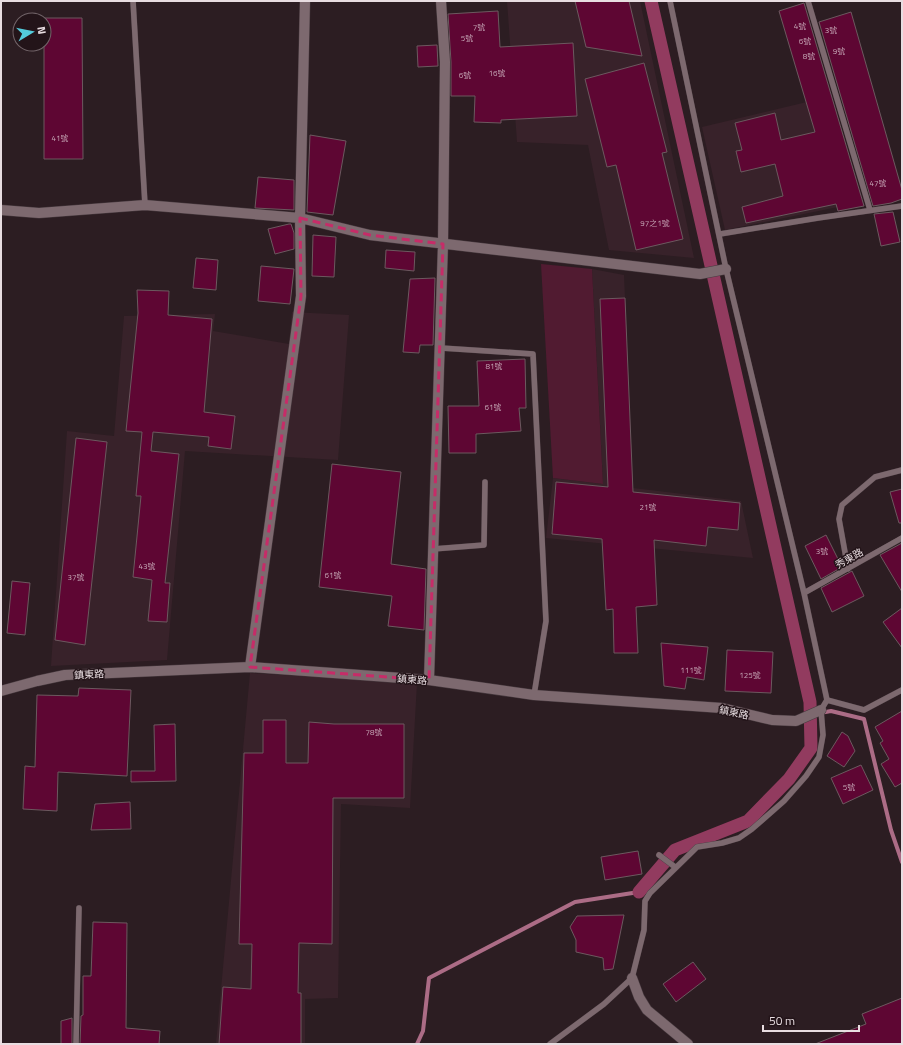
<svg xmlns="http://www.w3.org/2000/svg" width="903" height="1045" viewBox="0 0 903 1045" font-family="'Titillium Web','Noto Sans TC',sans-serif">
<style>
.built{fill:#38222a}
.green{fill:#511b31}
.lines{fill:none;stroke-linecap:round;stroke-linejoin:round}
.stream{stroke:#ac6c86;stroke-width:4}
.canal{stroke:#923b5f;stroke-width:13}
.building{fill:#5e0633;stroke:#6c595f}
.service-casing{stroke:#473a3f;stroke-width:6}
.minor-casing{stroke:#473a3f;stroke-width:11}
.service{stroke:#7d696f;stroke-width:5.5}
.minor{stroke:#7d696f;stroke-width:10}
.marked{fill:none;stroke:#c62c68;stroke-width:3;stroke-dasharray:8 5;stroke-linejoin:round}
.labels{text-anchor:middle;stroke-width:3;stroke-linejoin:round;paint-order:stroke}
.number-label{font-size:8px;fill:#c6a7b6}
.street-label{font-size:10px;fill:#e8dde1;stroke:#231419}
</style>
<rect width="100%" height="100%" fill="#2c1d22"/>
<path class="built" d="M 507,1 L 640,1 L 694,258 L 609,250 L 588,145 L 517,142 Z
M 811,101 L 838,207 L 725,230 L 702,127 Z
M 592,269 L 624,275 L 633,488 L 741,501 L 753,558 L 546,538 L 553,478 L 603,484 Z
M 292,312 L 349,315 L 338,460 L 185,451 L 167,660 L 51,666 L 67,431 L 114,436 L 124,316 L 215,314 L 213,331 L 289,344 Z
M 250,673 L 417,683 L 410,808 L 341,804 L 338,998 L 305,999 L 305,1044 L 216,1044 Z"/>
<path class="green" d="M 541,264 L 592,269 L 603,484 L 553,478 Z"/>
<g class="lines">
<path class="stream" d="M 820,713 L 831,711 L 864,719 L 891,830 L 902,862
M 417,1044 L 423,1031 L 429,978 L 575,902 L 639,892"/>
<path class="canal" d="M 639,892 L 675,850 L 748,821 L 789,779 L 811,748 L 810,702 L 651,1"/>
</g>
<path class="building" d="M 575,1 L 629,1 L 642,56 L 586,47 Z
M 804,3 L 864,206 L 838,211 L 836,204 L 746,223 L 742,207 L 783,196 L 775,164 L 741,172 L 736,151 L 742,150 L 735,123 L 775,113 L 781,140 L 815,132 L 779,11 Z
M 498,11 L 500,47 L 573,43 L 577,116 L 501,120 L 501,123 L 474,122 L 475,96 L 451,96 L 451,62 L 448,14 Z
M 851,12 L 902,190 L 902,199 L 891,203 L 873,206 L 819,22 Z
M 44,18 L 82,18 L 83,159 L 44,159 Z
M 437,45 L 438,66 L 418,67 L 417,46 Z
M 644,63 L 667,152 L 662,153 L 683,239 L 636,250 L 616,165 L 607,167 L 585,79 Z
M 310,135 L 346,141 L 333,215 L 307,212 Z
M 258,177 L 294,180 L 294,210 L 255,208 Z
M 893,212 L 900,242 L 881,246 L 874,214 Z
M 289,224 L 291,224 L 294,233 L 294,249 L 275,254 L 268,229 Z
M 313,235 L 336,237 L 334,277 L 312,276 Z
M 386,250 L 415,252 L 414,271 L 385,268 Z
M 196,258 L 218,260 L 216,290 L 193,288 Z
M 261,266 L 294,269 L 290,304 L 258,301 Z
M 435,278 L 433,345 L 420,345 L 419,353 L 403,352 L 410,279 Z
M 137,290 L 169,291 L 168,315 L 212,319 L 204,412 L 235,416 L 231,449 L 208,446 L 209,437 L 153,432 L 151,451 L 179,454 L 165,583 L 170,583 L 167,622 L 148,621 L 152,580 L 133,577 L 141,496 L 136,496 L 142,432 L 126,431 L 138,313 Z
M 625,298 L 633,492 L 740,503 L 738,530 L 708,527 L 706,546 L 654,540 L 657,605 L 636,607 L 638,653 L 614,653 L 613,609 L 606,610 L 602,539 L 552,534 L 556,482 L 608,487 L 600,299 Z
M 525,359 L 526,408 L 519,408 L 521,431 L 476,434 L 476,453 L 449,453 L 448,406 L 479,406 L 477,361 Z
M 76,438 L 107,442 L 85,645 L 55,640 Z
M 332,464 L 401,472 L 391,564 L 426,569 L 424,630 L 388,626 L 392,596 L 319,587 Z
M 902,489 L 902,523 L 899,523 L 890,492 Z
M 826,535 L 842,567 L 821,579 L 805,546 Z
M 902,543 L 902,592 L 880,555 Z
M 852,571 L 864,596 L 832,612 L 821,588 Z
M 12,581 L 30,583 L 25,635 L 7,633 Z
M 902,608 L 902,648 L 883,622 Z
M 661,643 L 708,647 L 704,680 L 687,677 L 685,689 L 664,686 Z
M 727,650 L 773,652 L 771,693 L 725,691 Z
M 79,688 L 131,690 L 127,776 L 58,772 L 57,811 L 23,809 L 25,766 L 35,767 L 37,695 L 78,696 Z
M 902,711 L 902,783 L 895,787 L 881,764 L 889,759 L 880,743 L 883,741 L 875,727 Z
M 263,720 L 286,720 L 286,763 L 308,763 L 309,722 L 334,724 L 404,724 L 404,798 L 333,798 L 332,944 L 299,943 L 298,993 L 301,993 L 301,1044 L 219,1044 L 223,987 L 251,989 L 252,944 L 239,944 L 244,753 L 263,753 Z
M 175,724 L 176,781 L 131,782 L 131,771 L 155,771 L 154,725 Z
M 842,732 L 848,736 L 855,751 L 844,767 L 827,756 Z
M 861,765 L 873,790 L 843,804 L 831,778 Z
M 130,802 L 131,829 L 91,830 L 95,804 Z
M 638,851 L 642,874 L 605,880 L 601,857 Z
M 624,915 L 613,969 L 604,970 L 603,958 L 576,952 L 576,940 L 570,927 L 577,916 Z
M 93,922 L 127,923 L 126,1028 L 160,1031 L 159,1044 L 80,1044 L 81,1016 L 83,1015 L 83,976 L 91,976 Z
M 693,962 L 706,979 L 676,1002 L 663,984 Z
M 902,998 L 902,1044 L 815,1044 L 866,1024 L 862,1014 Z
M 72,1018 L 72,1044 L 61,1044 L 61,1021 Z"/>
<g class="lines">
<g class="service-casing">
<path id="service" d="M 133,1 L 145,205
M 808,1 L 870,210
M 720,234 L 818,218 L 902,206
M 441,348 L 533,354 L 546,621 L 534,695
M 433,549 L 484,545 L 485,482
M 848,569 L 839,519 L 842,505 L 875,477 L 902,470
M 804,593 L 902,538
M 827,700 L 864,710 L 902,690
M 659,855 L 675,867
M 76,1044 L 79,908
M 550,1044 L 604,1004 L 632,978 L 644,930 L 645,901 L 650,893 L 697,847 L 722,843 L 739,838 L 752,829 L 784,801 L 806,776 L 819,757 L 823,735 L 821,710 L 827,700 L 804,593 L 726,269 L 670,1"/>
</g>
<g class="minor-casing">
<path id="minor" d="M 1,210 L 39,213 L 145,205 L 300,218 L 370,235 L 700,274 L 726,269
M 250,667 L 301,296 L 300,218 L 305,1
M 429,680 L 443,244 L 445,62 L 441,1
M 1,691 L 37,681 L 65,675 L 250,667 L 429,680 L 534,695 L 722,708 L 772,720 L 796,721 L 821,710
M 632,978 L 639,997 L 647,1010 L 688,1044"/>
</g>
<use href="#service" class="service"/>
<use href="#minor" class="minor"/>
</g>
<path class="marked" d="M 300,218 L 370,235 L 443,244 L 429,680 L 250,667 L 301,296 Z"/>
<g class="labels">
<g class="number-label">
<text x="800" y="29">4號</text>
<text x="479" y="30">7號</text>
<text x="831" y="33">3號</text>
<text x="467" y="41">5號</text>
<text x="805" y="44">6號</text>
<text x="839" y="54">9號</text>
<text x="809" y="59">8號</text>
<text x="497" y="76">16號</text>
<text x="465" y="78">6號</text>
<text x="60" y="141">41號</text>
<text x="878" y="186">47號</text>
<text x="655" y="226">97之1號</text>
<text x="494" y="369">81號</text>
<text x="493" y="410">61號</text>
<text x="648" y="510">21號</text>
<text x="822" y="554">3號</text>
<text x="147" y="569">43號</text>
<text x="333" y="578">61號</text>
<text x="76" y="580">37號</text>
<text x="691" y="673">111號</text>
<text x="750" y="678">125號</text>
<text x="374" y="735">78號</text>
<text x="849" y="790">5號</text>
</g>
<g class="street-label">
<text transform="translate(849 558) rotate(-29)" y="4">秀東路</text>
<text transform="translate(89 674) rotate(-3)" y="4">鎮東路</text>
<text transform="translate(412 679) rotate(5)" y="4">鎮東路</text>
<text transform="translate(734 712) rotate(12)" y="4">鎮東路</text>
</g>
</g>
<rect width="903" height="1045" fill="none" stroke="#e8dde1" stroke-width="4"/>
<g transform="translate(32 32) rotate(80)"><circle r="19" fill="#231419" stroke="#726469"/>
<path d="M0-3L7 15L0 10L-7 15Z" fill="#53cbdb"/>
<text y="-6" font-size="11" font-weight="bold" text-anchor="middle" fill="#e8dde1">N</text>
</g>
<path d="M763 1025v6h96v-6" fill="none" stroke="#e8dde1" stroke-width="2"/>
<text x="769" y="1025" font-size="12" fill="#e8dde1" stroke="#231419" stroke-width="3" paint-order="stroke">50 m</text>
</svg>
